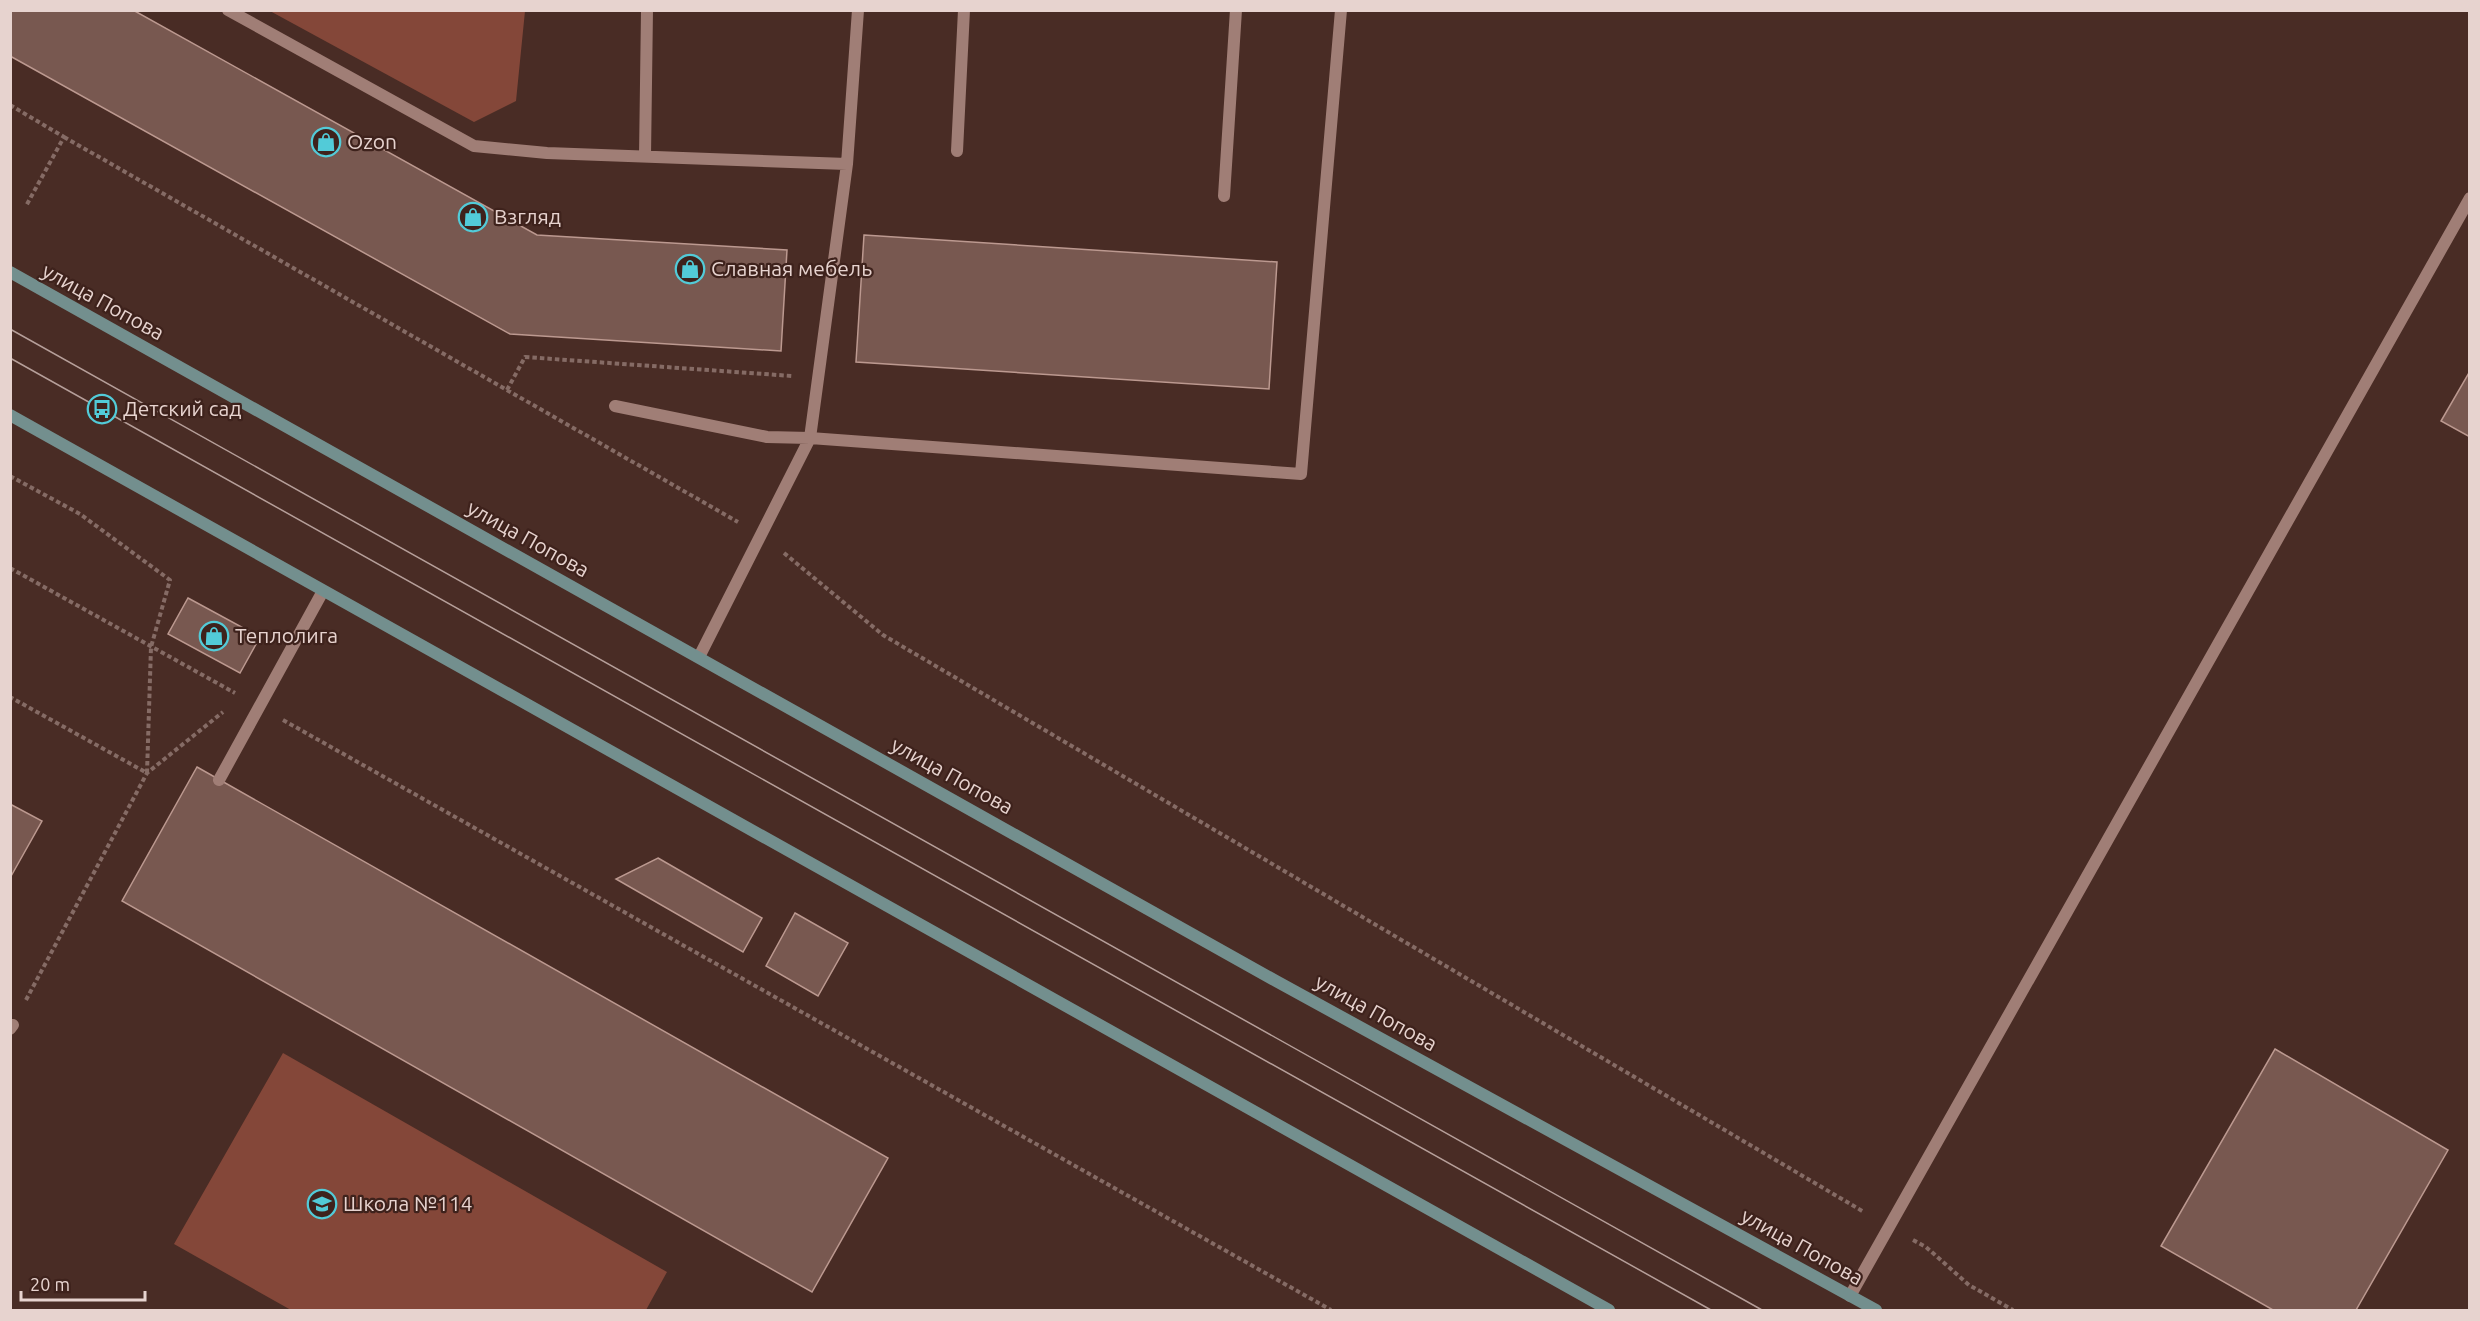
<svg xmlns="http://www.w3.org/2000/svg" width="2480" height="1321" viewBox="0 0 2480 1321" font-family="Ubuntu,sans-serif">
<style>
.green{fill:#844739}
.building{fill:#785850;stroke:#bc9990;stroke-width:1.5}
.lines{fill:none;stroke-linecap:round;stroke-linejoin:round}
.path{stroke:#856b65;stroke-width:4;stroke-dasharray:4.5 3;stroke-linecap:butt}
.lane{stroke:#a07e76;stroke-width:12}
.secondary{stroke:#738f8e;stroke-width:12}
.tram{stroke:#b69f9a;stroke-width:1.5}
.labels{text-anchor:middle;stroke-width:4.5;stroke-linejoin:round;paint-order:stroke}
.poi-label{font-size:21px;fill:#e7d3cf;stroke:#3e221c;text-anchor:start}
.street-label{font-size:21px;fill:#e7d3cf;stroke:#3e221c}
</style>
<rect width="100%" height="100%" fill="#492c25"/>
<path class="green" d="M 270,11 L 525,11 L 516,101 L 474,122 Z
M 283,1053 L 667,1272 L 646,1310 L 291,1310 L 174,1244 Z"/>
<path class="building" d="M 10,10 L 133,10 L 537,235 L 787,250 L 781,351 L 510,334 L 10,56 Z
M 864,235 L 1277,262 L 1269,389 L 856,362 Z
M 2470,371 L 2470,437 L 2441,421 Z
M 188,598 L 260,637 L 240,673 L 168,634 Z
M 197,767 L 888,1158 L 812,1292 L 122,901 Z
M 10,804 L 42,821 L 10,878 Z
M 658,858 L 762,918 L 743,952 L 616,879 Z
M 795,913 L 848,943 L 818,996 L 766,966 Z
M 2275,1049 L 2448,1150 L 2356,1310 L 2273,1310 L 2161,1246 Z"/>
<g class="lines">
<path class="path" d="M 10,105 L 64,137 L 26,206
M 64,137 L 738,522
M 507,390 L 525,357 L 792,376
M 10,476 L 80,514 L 170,580 L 151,647 L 147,773 L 10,697
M 784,553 L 883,635 L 1864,1212
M 10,568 L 235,693
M 283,720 L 1331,1310
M 26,1000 L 147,773 L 223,712
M 1913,1240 L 1926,1247 L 1969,1285 L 2013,1310"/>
<path class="lane" d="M 228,10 L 474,146 L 547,153 L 847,164
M 957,151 L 964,10
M 645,156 L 647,10
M 1224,196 L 1236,10
M 615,406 L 767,437 L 810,438 L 1301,474 L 1341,10
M 699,657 L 810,438 L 847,164 L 858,10
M 219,780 L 323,591
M 10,1029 L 13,1025
M 1850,1296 L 2470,198"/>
<path class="secondary" d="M 10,272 L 1276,981 L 1876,1310
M 10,415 L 1609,1310"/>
<path class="tram" d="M 10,329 L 1762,1310
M 10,358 L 1711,1310"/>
</g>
<defs>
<g id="shop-ring" transform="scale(1.5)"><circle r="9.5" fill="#3e221c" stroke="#52cbd8" stroke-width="1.5"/><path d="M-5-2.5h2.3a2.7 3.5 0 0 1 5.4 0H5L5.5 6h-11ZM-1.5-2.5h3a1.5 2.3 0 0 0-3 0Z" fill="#52cbd8"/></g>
<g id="bus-ring" transform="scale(1.5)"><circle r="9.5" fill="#3e221c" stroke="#52cbd8" stroke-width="1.5"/><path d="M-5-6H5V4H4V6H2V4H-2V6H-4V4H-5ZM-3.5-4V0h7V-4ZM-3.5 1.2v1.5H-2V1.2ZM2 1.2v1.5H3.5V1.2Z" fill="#52cbd8"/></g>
<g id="school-ring" transform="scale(1.5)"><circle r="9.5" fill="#3e221c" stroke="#52cbd8" stroke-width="1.5"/><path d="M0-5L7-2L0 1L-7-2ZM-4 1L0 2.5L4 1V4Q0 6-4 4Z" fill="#52cbd8"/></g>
</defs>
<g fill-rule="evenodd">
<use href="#shop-ring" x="326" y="142"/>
<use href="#shop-ring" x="473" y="217"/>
<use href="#shop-ring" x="690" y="269"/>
<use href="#bus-ring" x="102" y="409"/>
<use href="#shop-ring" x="214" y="636"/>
<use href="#school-ring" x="322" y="1204"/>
</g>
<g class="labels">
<g class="poi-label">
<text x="347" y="149">Ozon</text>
<text x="494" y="224">Взгляд</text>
<text x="711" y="276">Славная мебель</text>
<text x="123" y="416">Детский сад</text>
<text x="235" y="643">Теплолига</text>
<text x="343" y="1211">Школа №114</text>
</g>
<g class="street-label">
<text transform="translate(103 302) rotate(29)" y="7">улица Попова</text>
<text transform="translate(528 539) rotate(29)" y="7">улица Попова</text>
<text transform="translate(952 776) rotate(29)" y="7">улица Попова</text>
<text transform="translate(1376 1013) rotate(29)" y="7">улица Попова</text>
<text transform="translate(1802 1247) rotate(29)" y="7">улица Попова</text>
</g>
</g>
<rect width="2480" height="1321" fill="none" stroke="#e7d3cf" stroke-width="24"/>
<path d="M21 1291v9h124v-9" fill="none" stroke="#e7d3cf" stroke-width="3"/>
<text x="30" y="1291" font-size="18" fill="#e7d3cf" stroke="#3e221c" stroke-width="4.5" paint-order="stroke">20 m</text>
</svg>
